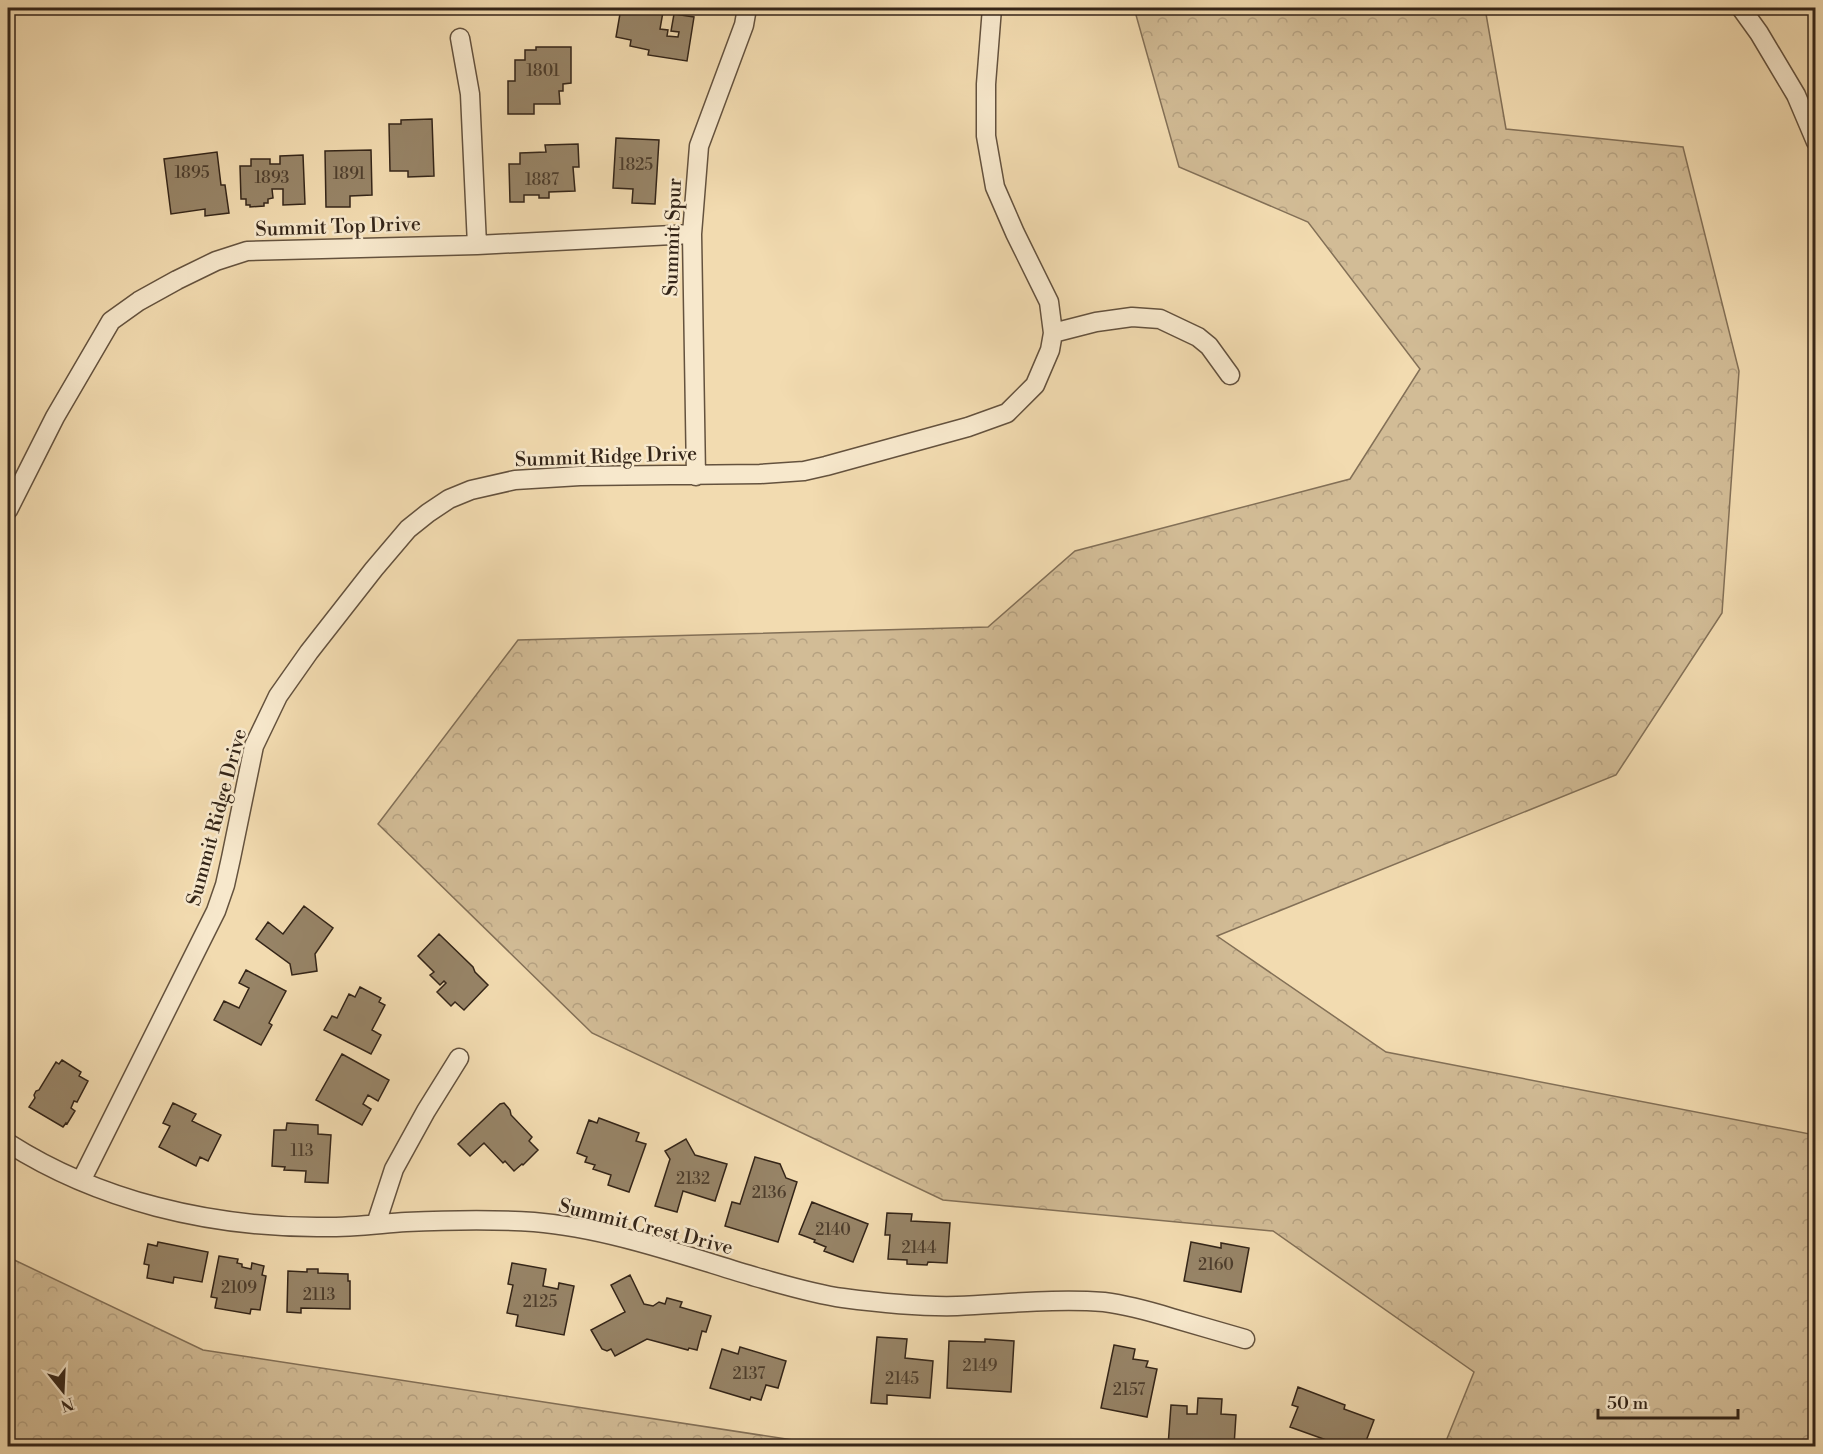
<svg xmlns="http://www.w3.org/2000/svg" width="1823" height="1454" viewBox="0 0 1823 1454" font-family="'Libre Bodoni',serif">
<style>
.forest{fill:url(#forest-crowns);stroke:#837057;stroke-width:1.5}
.building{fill:#978467;stroke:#342518;stroke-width:1.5}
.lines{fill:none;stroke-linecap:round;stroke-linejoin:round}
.street-casing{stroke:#64523e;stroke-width:21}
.street{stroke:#f7e8cc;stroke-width:18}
.labels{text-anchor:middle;stroke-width:5;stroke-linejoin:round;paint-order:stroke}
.number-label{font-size:16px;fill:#4d3d2c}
.street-label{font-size:20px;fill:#342518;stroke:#f7e8cc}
</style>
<defs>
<pattern id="forest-crowns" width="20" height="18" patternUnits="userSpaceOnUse" patternTransform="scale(1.5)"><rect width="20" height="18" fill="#d2bc96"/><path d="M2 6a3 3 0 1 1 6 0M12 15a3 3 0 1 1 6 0" fill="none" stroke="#b5a181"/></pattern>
</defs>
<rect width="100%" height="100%" fill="#f2dbb0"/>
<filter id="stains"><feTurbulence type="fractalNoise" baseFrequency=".00333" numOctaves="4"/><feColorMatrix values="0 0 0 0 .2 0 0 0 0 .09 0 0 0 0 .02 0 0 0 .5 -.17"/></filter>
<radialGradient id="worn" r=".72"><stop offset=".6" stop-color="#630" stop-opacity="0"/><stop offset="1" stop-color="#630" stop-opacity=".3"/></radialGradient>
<path class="forest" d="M 1134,8 L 1485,8 L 1506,129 L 1683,147 L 1739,371 L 1722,613 L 1616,775 L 1217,936 L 1386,1052 L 1815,1135 L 1815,1446 L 1444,1446 L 1474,1372 L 1273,1231 L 943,1200 L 592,1033 L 378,824 L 518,640 L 988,627 L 1075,551 L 1350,479 L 1420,369 L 1308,222 L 1179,167 Z
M 8,1257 L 203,1350 L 832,1446 L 8,1446 Z"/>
<path class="building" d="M 621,8 L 635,8 L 663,12 L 660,29 L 668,30 L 667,36 L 678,37 L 679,32 L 671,31 L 674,14 L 694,17 L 687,61 L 648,55 L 649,50 L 630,46 L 631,40 L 616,37 Z
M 536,47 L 571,47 L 571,83 L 563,84 L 563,91 L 559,91 L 560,104 L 534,104 L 534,114 L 508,114 L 508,81 L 515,81 L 515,60 L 525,60 L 525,50 L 536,50 Z
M 432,119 L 434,176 L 408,177 L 408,171 L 390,171 L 389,124 L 401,124 L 401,120 Z
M 616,138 L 659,140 L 655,204 L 632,203 L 633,189 L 613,188 Z
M 578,144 L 579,167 L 573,167 L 575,191 L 549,192 L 549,198 L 539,198 L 539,195 L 524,195 L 524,202 L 510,202 L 509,164 L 520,164 L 520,153 L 546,152 L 545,145 Z
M 371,150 L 372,195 L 350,196 L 350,207 L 326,207 L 325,151 Z
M 217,152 L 221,185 L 225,185 L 229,213 L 205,216 L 205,209 L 171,214 L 164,159 Z
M 303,155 L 305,204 L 283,205 L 283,189 L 272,189 L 273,198 L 268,199 L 268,203 L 264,203 L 264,206 L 250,207 L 250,205 L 246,205 L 246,199 L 241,199 L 240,166 L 251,166 L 251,159 L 270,159 L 270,164 L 280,164 L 280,156 Z
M 304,906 L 333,928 L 315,954 L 317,971 L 292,975 L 290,964 L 256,939 L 268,922 L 283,934 Z
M 439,934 L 473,967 L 475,972 L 488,985 L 464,1010 L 455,1002 L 451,1006 L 437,992 L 446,983 L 444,981 L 440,985 L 430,975 L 434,972 L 418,956 Z
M 246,970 L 286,991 L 269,1023 L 272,1025 L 261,1045 L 214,1020 L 224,1001 L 239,1008 L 249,988 L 239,983 Z
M 360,987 L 381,998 L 379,1002 L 385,1005 L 372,1030 L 381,1035 L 371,1054 L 324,1030 L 332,1016 L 337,1018 L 349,994 L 355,997 Z
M 342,1054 L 389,1080 L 378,1101 L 368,1095 L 363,1104 L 371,1109 L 362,1125 L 316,1100 Z
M 62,1060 L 81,1072 L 79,1076 L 88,1081 L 77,1102 L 74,1101 L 71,1108 L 75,1111 L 67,1124 L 66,1123 L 63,1127 L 29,1107 L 35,1098 L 34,1095 L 36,1091 L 39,1090 L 56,1062 L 59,1064 Z
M 173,1103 L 196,1114 L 192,1121 L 221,1135 L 208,1161 L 200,1157 L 196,1166 L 159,1147 L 170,1126 L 163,1123 Z
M 504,1103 L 510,1110 L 511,1115 L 532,1137 L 529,1141 L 538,1150 L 523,1165 L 522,1164 L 514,1171 L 505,1161 L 503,1163 L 484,1143 L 470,1156 L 458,1144 L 500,1104 Z
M 599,1118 L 639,1133 L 636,1141 L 646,1144 L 629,1192 L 608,1185 L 611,1175 L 593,1169 L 595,1165 L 585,1162 L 587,1157 L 577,1153 L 589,1120 L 597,1123 Z
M 287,1123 L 318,1125 L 318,1134 L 331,1135 L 328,1183 L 305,1182 L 306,1171 L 284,1170 L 285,1167 L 272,1166 L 274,1130 L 286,1130 Z
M 686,1139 L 695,1155 L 727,1164 L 715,1201 L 683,1191 L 677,1212 L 655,1206 L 670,1159 L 665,1151 Z
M 755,1157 L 780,1164 L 786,1178 L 797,1182 L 778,1242 L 725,1226 L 732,1202 L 740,1204 Z
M 812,1202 L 868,1224 L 853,1262 L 824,1251 L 826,1247 L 814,1242 L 815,1240 L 799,1234 Z
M 887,1213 L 912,1214 L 911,1221 L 950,1223 L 947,1263 L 928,1262 L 927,1265 L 907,1264 L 907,1260 L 888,1259 L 890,1235 L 885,1235 Z
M 158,1242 L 208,1252 L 202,1282 L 174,1277 L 173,1283 L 147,1278 L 149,1265 L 144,1264 L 148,1244 L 157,1246 Z
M 1191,1242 L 1221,1248 L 1221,1243 L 1249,1248 L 1241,1292 L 1184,1281 Z
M 219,1256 L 238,1259 L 237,1263 L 242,1264 L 242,1267 L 251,1269 L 252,1263 L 264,1266 L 262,1275 L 266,1276 L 260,1310 L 251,1309 L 250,1314 L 215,1308 L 217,1298 L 211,1297 Z
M 512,1263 L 546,1269 L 543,1286 L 558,1289 L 559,1283 L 574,1286 L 564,1335 L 516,1326 L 518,1315 L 507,1313 L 513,1285 L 508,1284 Z
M 307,1269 L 318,1269 L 318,1273 L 348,1274 L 348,1281 L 350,1281 L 350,1309 L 301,1308 L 301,1313 L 287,1312 L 288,1271 L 307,1272 Z
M 630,1275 L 644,1304 L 653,1306 L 659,1302 L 665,1304 L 667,1298 L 682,1302 L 680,1307 L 711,1316 L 706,1332 L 702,1331 L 697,1350 L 689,1348 L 688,1350 L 647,1339 L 615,1356 L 611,1349 L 607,1351 L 602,1349 L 591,1330 L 625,1312 L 611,1285 Z
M 877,1337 L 907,1339 L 905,1358 L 933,1361 L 930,1398 L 887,1395 L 887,1404 L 871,1403 Z
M 985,1339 L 1014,1341 L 1011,1392 L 947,1388 L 949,1341 L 985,1342 Z
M 1114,1345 L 1135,1349 L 1133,1359 L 1148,1361 L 1146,1367 L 1157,1369 L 1147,1417 L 1101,1408 Z
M 740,1347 L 786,1361 L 778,1388 L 766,1385 L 761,1400 L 751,1397 L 750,1400 L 710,1388 L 722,1349 L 738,1354 Z
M 1298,1387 L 1345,1405 L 1344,1409 L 1374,1420 L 1366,1441 L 1361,1446 L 1343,1446 L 1290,1427 L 1298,1407 L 1292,1405 Z
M 1198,1398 L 1222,1399 L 1221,1414 L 1236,1415 L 1234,1446 L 1168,1446 L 1171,1405 L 1187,1406 L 1187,1414 L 1197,1414 Z"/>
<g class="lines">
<g class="street-casing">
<path id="street" d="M 1741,8 L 1759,33 L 1796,95 L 1816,142
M 460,38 L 470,94 L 477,245
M 1053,333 L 1096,322 L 1132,317 L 1160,319 L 1198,337 L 1209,346 L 1230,375
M 696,476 L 692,234 L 699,146 L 744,25 L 747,8
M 8,510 L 55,417 L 111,321 L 139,301 L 177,280 L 216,261 L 247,251 L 477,245 L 692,234
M 8,1143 C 99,1201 210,1227 317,1227 C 347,1228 377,1224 406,1222 C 449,1220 491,1219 534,1222 C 608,1228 685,1256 756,1277 C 785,1285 814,1294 843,1298 C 881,1303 919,1307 957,1306 C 1006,1304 1056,1298 1104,1302 C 1128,1305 1149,1311 1172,1318 C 1196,1325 1221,1332 1245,1339
M 81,1181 L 216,911 L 225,885 L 231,858 L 254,746 L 278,696 L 309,652 L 374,569 L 408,529 L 428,513 L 449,499 L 471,490 L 515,480 L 580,476 L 760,474 L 804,471 L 826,466 L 968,427 L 1007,413 L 1035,385 L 1050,350 L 1053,333 L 1049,302 L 1015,233 L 995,187 L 986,136 L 986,84 L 992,8
M 376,1224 L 394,1169 L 426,1111 L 459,1058"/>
</g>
<use href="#street" class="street"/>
</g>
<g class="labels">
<g class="number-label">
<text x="543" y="76">1801</text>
<text x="636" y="170">1825</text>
<text x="192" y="178">1895</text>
<text x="349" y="179">1891</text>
<text x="272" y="183">1893</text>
<text x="542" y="185">1887</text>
<text x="302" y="1156">113</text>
<text x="693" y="1184">2132</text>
<text x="769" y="1198">2136</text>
<text x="833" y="1235">2140</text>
<text x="919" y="1253">2144</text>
<text x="1216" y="1270">2160</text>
<text x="239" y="1293">2109</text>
<text x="319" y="1300">2113</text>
<text x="540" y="1307">2125</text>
<text x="980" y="1371">2149</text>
<text x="749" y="1379">2137</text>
<text x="902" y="1384">2145</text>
<text x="1129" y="1395">2157</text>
</g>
<g class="street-label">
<text transform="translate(338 226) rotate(-2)" y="7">Summit Top Drive</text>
<text transform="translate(672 237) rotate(-88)" y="7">Summit Spur</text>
<text transform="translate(606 456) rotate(-2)" y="7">Summit Ridge Drive</text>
<text transform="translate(216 817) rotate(-75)" y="7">Summit Ridge Drive</text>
<text transform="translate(646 1226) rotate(14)" y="7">Summit Crest Drive</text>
</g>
</g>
<rect width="1823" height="1454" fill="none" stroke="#f2dbb0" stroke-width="30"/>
<rect x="9" y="9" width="1805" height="1436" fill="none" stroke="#342518" stroke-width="3"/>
<rect x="15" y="15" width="1793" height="1424" fill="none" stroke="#342518" stroke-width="1.5"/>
<g transform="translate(63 1391) rotate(162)" stroke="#f7e8cc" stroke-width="4.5" paint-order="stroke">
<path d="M0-4.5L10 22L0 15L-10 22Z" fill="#342518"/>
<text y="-9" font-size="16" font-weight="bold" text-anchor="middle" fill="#342518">N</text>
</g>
<path d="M1598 1409v9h140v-9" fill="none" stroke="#342518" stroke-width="3"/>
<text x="1607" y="1409" font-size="18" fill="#342518" stroke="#f7e8cc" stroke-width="4.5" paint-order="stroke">50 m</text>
<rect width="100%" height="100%" filter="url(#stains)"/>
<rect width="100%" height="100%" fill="url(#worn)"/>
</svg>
